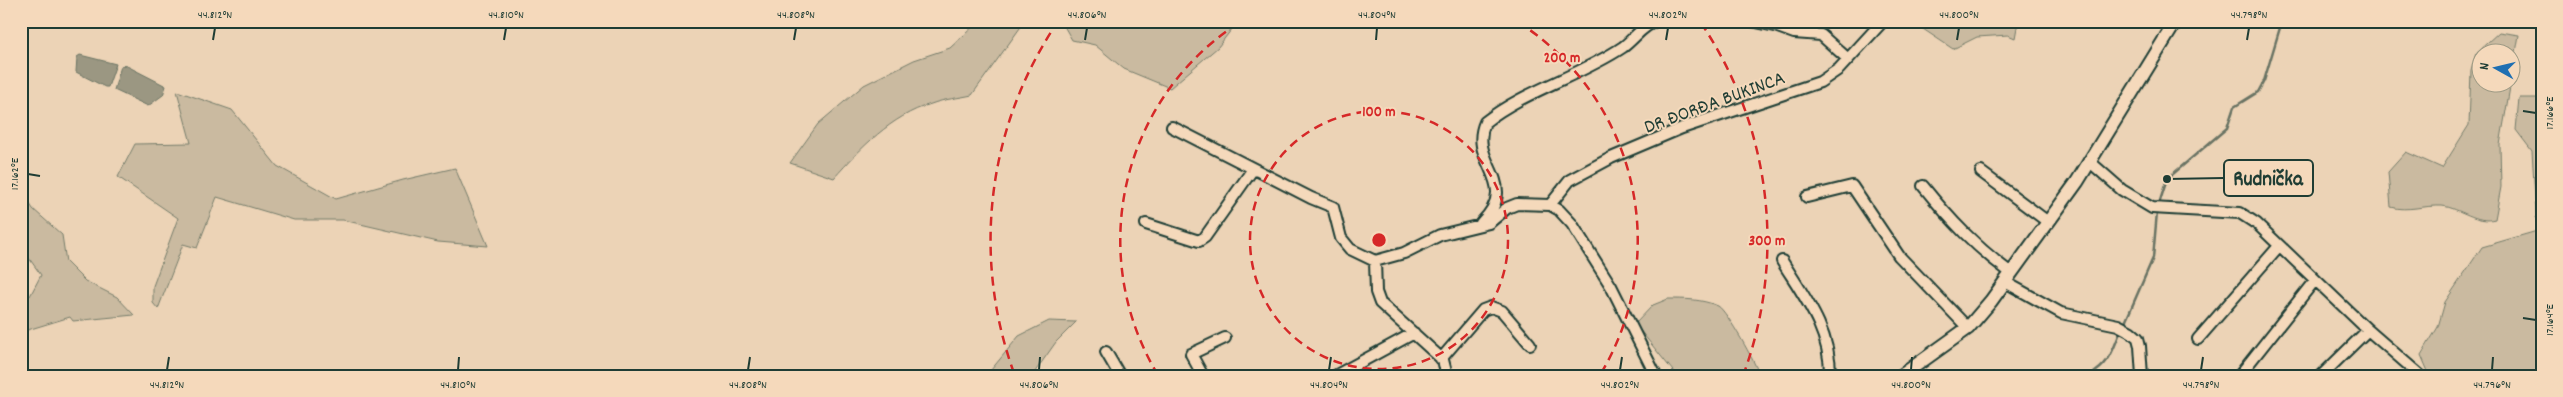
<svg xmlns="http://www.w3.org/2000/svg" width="2563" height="397" viewBox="0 0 2563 397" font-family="Dekko,sans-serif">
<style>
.green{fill:#cabaa0;stroke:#747c6a;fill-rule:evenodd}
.water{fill:#9b9782;stroke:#697363}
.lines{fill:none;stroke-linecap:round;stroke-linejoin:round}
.stream{stroke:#697363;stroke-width:2.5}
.minor-casing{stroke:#1f3d34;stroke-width:14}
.tertiary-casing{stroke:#1f3d34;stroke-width:16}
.minor{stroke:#f5d9bb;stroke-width:10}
.tertiary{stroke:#f5d9bb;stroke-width:12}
.ticks{fill:none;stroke:#1f3d34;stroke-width:2}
.ring{fill:none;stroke:#d62828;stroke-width:2.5;stroke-dasharray:9 6}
.labels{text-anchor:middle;stroke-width:4;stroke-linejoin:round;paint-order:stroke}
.street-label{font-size:20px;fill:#1f3d34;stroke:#f5d9bb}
.centre{fill:#d62828;stroke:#f5d9bb;stroke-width:2.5}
.ring-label{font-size:15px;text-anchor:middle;font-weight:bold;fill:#d62828;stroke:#f5d9bb;stroke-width:4;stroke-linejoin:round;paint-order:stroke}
.leader{fill:none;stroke:#1f3d34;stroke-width:2}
.callout-dot{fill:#1f3d34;stroke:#f5d9bb;stroke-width:2}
.callout{fill:#f5d9bb;stroke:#1f3d34;stroke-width:2}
.callout-label{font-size:21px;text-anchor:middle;font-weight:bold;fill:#1f3d34}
.neatline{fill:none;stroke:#1f3d34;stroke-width:2}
.ticks-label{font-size:12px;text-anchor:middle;fill:#1f3d34}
</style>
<rect width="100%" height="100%" fill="#ecd3b6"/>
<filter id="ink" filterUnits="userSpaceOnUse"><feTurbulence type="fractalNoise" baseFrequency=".02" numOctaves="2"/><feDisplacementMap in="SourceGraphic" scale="10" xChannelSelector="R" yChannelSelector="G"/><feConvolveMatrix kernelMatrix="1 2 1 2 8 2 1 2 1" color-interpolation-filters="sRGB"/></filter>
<g filter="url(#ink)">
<path class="green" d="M 979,21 L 1025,21 L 972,95 C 959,98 944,99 931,104 C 891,116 861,148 834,178 L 790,163 L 818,124 L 864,85 L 914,60 L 950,48 Z
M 1077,21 L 1238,21 L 1218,47 L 1170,88 L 1124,69 L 1095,45 L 1072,40 L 1064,26 Z
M 1911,21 L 2017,21 L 2018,22 L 2015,38 L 2008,35 L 1977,37 L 1953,49 Z
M 2499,32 L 2519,35 L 2500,145 L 2501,187 L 2495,219 C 2477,224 2460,208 2442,206 C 2424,205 2408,212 2391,207 L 2388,172 L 2406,152 L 2442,168 L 2469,125 L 2471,71 L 2476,53 ZM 2480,52 L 2510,52 L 2510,82 L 2480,82 Z
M 177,91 L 232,110 L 277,166 L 336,199 L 403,180 L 455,168 L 488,246 L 438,242 L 343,220 L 294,220 L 217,197 L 197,248 L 183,244 L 158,309 L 153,303 L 153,286 L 178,218 L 118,177 L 135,144 L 191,143 Z
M 2519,98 L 2542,98 L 2542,376 L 2430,376 L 2421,355 L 2438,327 L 2445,302 L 2482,247 L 2537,231 L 2532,151 L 2516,130 Z
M 21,190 L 33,209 L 62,235 L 66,262 L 85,281 L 117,297 L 134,315 L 73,321 L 70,317 L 21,332 L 21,294 L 30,296 L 41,275 L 21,247 Z
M 1668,299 C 1685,299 1702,299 1718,306 C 1727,311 1756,364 1760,376 L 1677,376 L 1635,324 L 1653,305 Z
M 1049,321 L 1076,322 L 1056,342 L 1032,376 L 986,376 L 1019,336 Z"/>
<path class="water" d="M 80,55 L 116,64 L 108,87 L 105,87 L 76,72 L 77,57 Z
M 125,65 L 166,86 L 163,95 L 148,106 L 114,90 L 121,66 Z"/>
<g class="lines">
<path class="stream" d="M 2159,204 L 2167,179 L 2227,128 L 2234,107 L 2258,92 L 2264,81 L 2282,21
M 2124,325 L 2153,258 L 2157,212
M 2089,376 C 2110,364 2112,352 2121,330"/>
<g class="minor-casing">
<path id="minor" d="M 1751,21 L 1775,26 L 1794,33 L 1821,35 L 1848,59
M 1172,127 L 1311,198 L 1333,207 L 1341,238 L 1350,249 L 1375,261 L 1404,253 L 1440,235 L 1489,223 L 1507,208 L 1517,204 L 1550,205 L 1559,210 L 1572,224 L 1611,286 L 1656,376
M 2089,161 L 2122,190 L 2152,208 L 2240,213 L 2257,224 L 2368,330 L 2421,376
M 1981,172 L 2048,222
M 1923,186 C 1951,221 1976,247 2011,273
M 1807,197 L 1852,186 L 1899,256 L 1968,328
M 1550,205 L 1570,180 L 1611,158 L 1682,128 L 1820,82 L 1839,69 L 1883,21
M 1481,223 C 1523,182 1467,163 1485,122 C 1524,91 1580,76 1623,47 C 1634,39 1643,25 1656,21
M 1146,224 L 1199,241 L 1205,237 L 1253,169
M 1375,261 L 1376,292 L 1380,303 L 1443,360 L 1447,376
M 1782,261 C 1805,298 1831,331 1830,376
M 2005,282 L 2061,313 L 2118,325 L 2131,332 L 2138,338 L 2140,346 L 2142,376
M 2198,339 L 2279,246
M 1106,352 L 1120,376
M 1441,359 L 1483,310 L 1491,307 L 1502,311 L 1530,344
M 1203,376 L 1191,354 L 1225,338
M 1335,376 L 1414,333
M 2239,376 L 2315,280
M 2321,376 L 2368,330"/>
</g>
<g class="tertiary-casing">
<path id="tertiary" d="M 1901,376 L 1968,328 L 1991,301 L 2077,182 L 2176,21"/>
</g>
<use href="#minor" class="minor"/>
<use href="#tertiary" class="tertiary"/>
</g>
</g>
<path class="ticks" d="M 213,40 L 215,28M 504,40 L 506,28M 794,40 L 796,28M 1085,40 L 1087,28M 1376,40 L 1377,28M 1666,40 L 1668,28M 1957,40 L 1959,28M 2247,40 L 2249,28M 2523,111 L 2536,113M 28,174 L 40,176M 2523,318 L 2536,320M 167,370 L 169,357M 458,370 L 459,357M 748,370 L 750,357M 1039,370 L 1040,357M 1329,370 L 1331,357M 1620,370 L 1622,357M 1911,370 L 1912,357M 2201,370 L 2203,357M 2492,370 L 2493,357"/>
<g class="ring">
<circle cx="1379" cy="240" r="129"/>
<path d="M1158 375A259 259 0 0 1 1240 22M1518 22A259 259 0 0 1 1600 375"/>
<path d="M1014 373A388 388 0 0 1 1057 23M1701 23A388 388 0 0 1 1744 373"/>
</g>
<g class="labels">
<g class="street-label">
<text transform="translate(1714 101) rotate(-20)" y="7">DR ĐORĐA BUKINCA</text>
</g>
</g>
<circle cx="1379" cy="240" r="8" class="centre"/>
<g class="ring-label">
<text x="1562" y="62">200 m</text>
<text x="1379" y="116">100 m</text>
<text x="1767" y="245">300 m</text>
</g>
<path class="leader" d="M2167 179L2224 178"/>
<circle class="callout-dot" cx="2167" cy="179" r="5"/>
<rect class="callout" x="2224" y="160" width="89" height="36" rx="5"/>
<g class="callout-label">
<text x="2268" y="185">Rudnička</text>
</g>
<rect width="2563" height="397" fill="none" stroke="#f5d9bb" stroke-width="55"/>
<g transform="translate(2496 68) rotate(278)"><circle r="24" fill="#f5d9bb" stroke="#9f9b85"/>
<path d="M0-4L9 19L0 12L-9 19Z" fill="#1f6fb2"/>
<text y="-8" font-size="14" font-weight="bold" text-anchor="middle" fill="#1f3d34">N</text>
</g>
<rect x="28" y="28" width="2508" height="342" class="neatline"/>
<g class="ticks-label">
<text x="215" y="18">44.812°N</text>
<text x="506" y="18">44.810°N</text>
<text x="796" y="18">44.808°N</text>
<text x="1087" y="18">44.806°N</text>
<text x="1377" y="18">44.804°N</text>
<text x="1668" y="18">44.802°N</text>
<text x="1959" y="18">44.800°N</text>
<text x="2249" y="18">44.798°N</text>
<text transform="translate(2549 113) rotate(-90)" y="4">17.166°E</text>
<text transform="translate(14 174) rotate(-90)" y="4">17.162°E</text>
<text transform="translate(2549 320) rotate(-90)" y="4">17.164°E</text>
<text x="167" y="388">44.812°N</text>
<text x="458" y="388">44.810°N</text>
<text x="748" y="388">44.808°N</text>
<text x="1039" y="388">44.806°N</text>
<text x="1329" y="388">44.804°N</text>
<text x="1620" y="388">44.802°N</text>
<text x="1911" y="388">44.800°N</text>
<text x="2201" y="388">44.798°N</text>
<text x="2492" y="388">44.796°N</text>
</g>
</svg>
